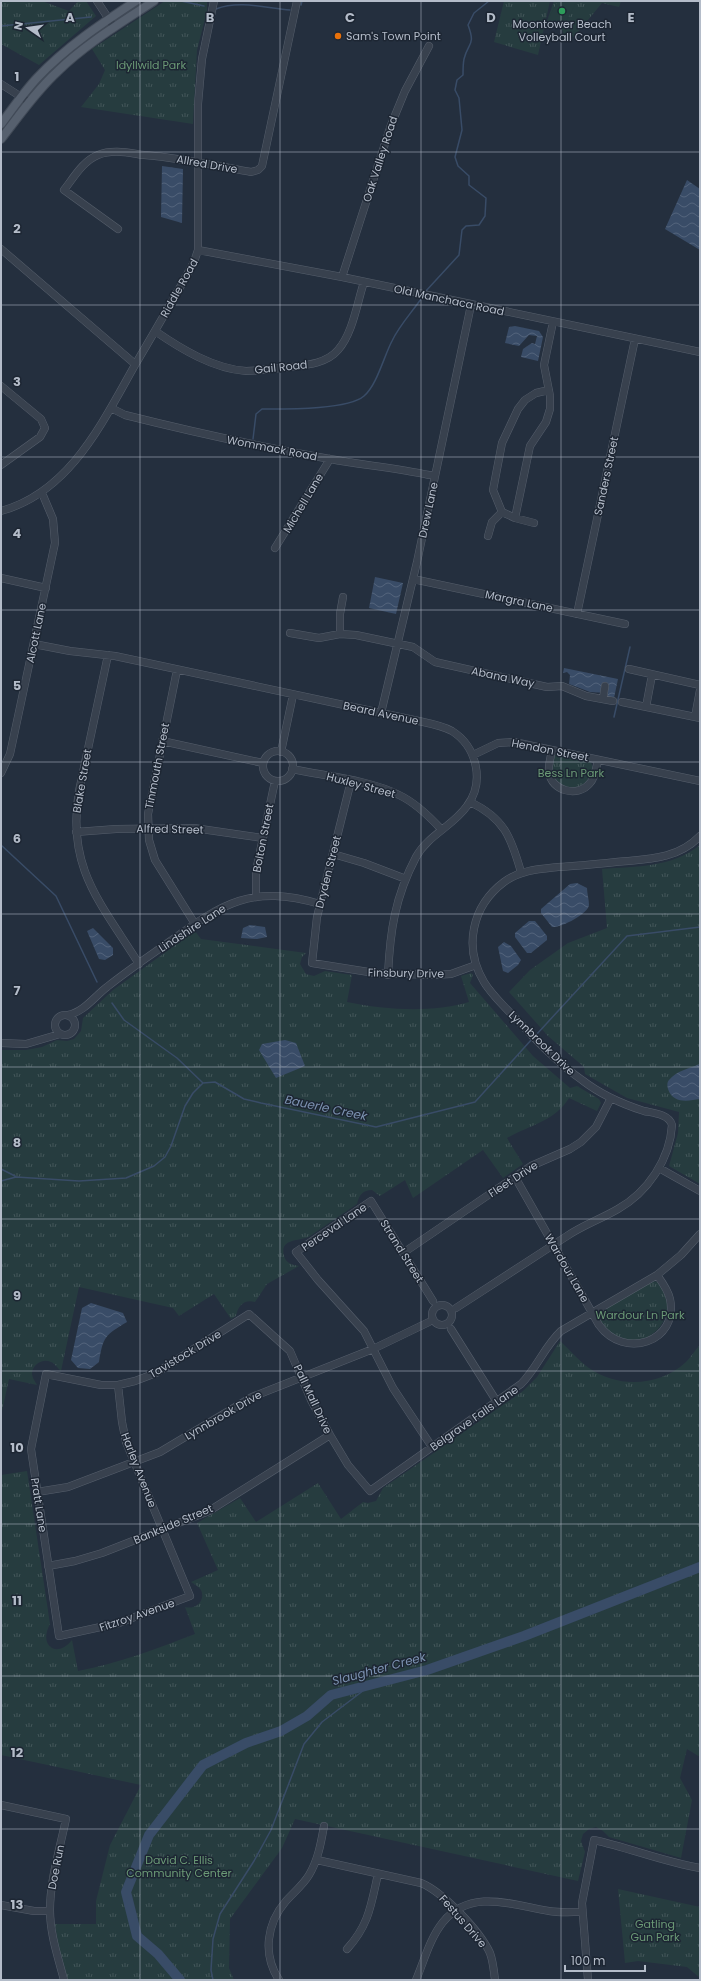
<svg xmlns="http://www.w3.org/2000/svg" width="701" height="1981" viewBox="0 0 701 1981" font-family="Poppins,sans-serif">
<style>
.grass{fill:url(#grass-tufts)}
.pitch{fill:#263c3f}
.water{fill:url(#water-waves)}
.lines{fill:none;stroke-linecap:round;stroke-linejoin:round}
.stream{stroke:#394c67;stroke-width:1.5}
.river{stroke:#394c67;stroke-width:10}
.minor-casing{stroke:#565f6c;stroke-width:8}
.major-casing{stroke:#414a57;stroke-width:10}
.minor{stroke:#38414e;stroke-width:7}
.major{stroke:#56606e;stroke-width:8}
.grid{fill:none;stroke:#b4bcc9;stroke-width:1;stroke-opacity:0.55}
.leisure-dot{fill:#2e9e5b;stroke:#1d2633;stroke-width:1.5}
.food-dot{fill:#e8710a;stroke:#1d2633;stroke-width:1.5}
.labels{text-anchor:middle;stroke-width:3;stroke-linejoin:round;paint-order:stroke}
.poi-label{font-size:11px;fill:#b4bcc9;stroke:#1d2633}
.park-label{font-size:11px;fill:#6b9a76;stroke:#1d2633}
.street-label{font-size:11px;fill:#b4bcc9;stroke:#1d2633}
.water-label{font-size:12px;font-style:italic;fill:#7c92b1;stroke:#1d2633}
.grid-label{font-size:13px;text-anchor:middle;font-weight:bold;fill:#b4bcc9;stroke:#1d2633;stroke-width:3;stroke-linejoin:round;paint-order:stroke}
</style>
<defs>
<pattern id="grass-tufts" width="24" height="20" patternUnits="userSpaceOnUse"><rect width="24" height="20" fill="#263c3f"/><path d="M3 7l-1-3M5 7V3M7 7l1-3M15 17l-1-3M17 17v-4M19 17l1-3" fill="none" stroke="#435659"/></pattern>
<pattern id="water-waves" width="16" height="10" patternUnits="userSpaceOnUse"><rect width="16" height="10" fill="#394c67"/><path d="M0 5q4-4 8 0t8 0" fill="none" stroke="#53647b"/></pattern>
</defs>
<rect width="100%" height="100%" fill="#242f3e"/>
<path class="grass" d="M 1,1 L 42,1 L 69,11 L 78,1 L 86,1 L 96,16 L 39,65 L 1,44 Z
M 165,1 L 207,1 L 207,11 L 197,50 L 193,124 L 81,107 L 99,84 L 105,70 L 92,49 Z
M 504,1 L 550,1 L 538,55 L 494,42 Z
M 554,1 L 621,1 L 619,7 L 602,3 L 574,37 L 564,35 L 562,29 L 547,21 Z
M 556,754 L 590,761 L 593,767 C 583,809 536,778 556,754 Z
M 700,845 L 700,1184 L 669,1166 L 678,1133 L 679,1112 L 627,1098 L 585,1074 L 584,1067 L 548,1036 L 509,992 L 530,970 L 568,943 L 607,928 L 602,869 C 637,866 671,868 700,845 Z
M 195,931 L 201,939 L 306,953 L 302,957 L 300,964 L 306,974 L 314,976 L 325,971 L 352,975 L 347,1002 C 386,1010 432,1013 469,1002 L 461,976 L 471,973 L 473,975 L 470,983 L 533,1056 L 570,1088 L 577,1086 L 599,1099 L 601,1103 L 597,1111 L 569,1098 C 555,1121 530,1125 507,1138 L 523,1164 L 503,1178 L 483,1150 L 413,1198 L 405,1180 L 380,1196 L 372,1190 C 363,1190 359,1195 357,1204 L 310,1236 C 301,1242 279,1237 284,1256 C 286,1263 292,1265 299,1266 L 267,1284 L 255,1302 C 244,1299 238,1306 236,1316 L 231,1319 L 214,1294 L 179,1316 L 173,1308 L 79,1287 L 61,1371 C 57,1368 56,1364 51,1362 C 43,1358 33,1364 32,1373 C 32,1378 35,1381 37,1385 L 9,1379 L 1,1416 L 1,1050 L 26,1050 L 42,1047 L 57,1040 L 67,1041 L 74,1039 L 81,1031 L 83,1018 L 113,990 Z
M 652,1281 L 658,1282 C 662,1288 666,1294 667,1301 C 671,1328 640,1351 615,1337 C 607,1332 603,1324 598,1316 L 599,1312 Z
M 560,1341 C 570,1350 579,1361 589,1368 C 619,1389 660,1386 686,1362 C 691,1357 695,1350 700,1345 L 700,1757 L 687,1749 L 680,1778 L 692,1800 L 681,1858 L 609,1837 L 603,1831 L 596,1827 L 589,1829 L 583,1834 L 581,1841 L 585,1852 L 578,1881 L 295,1819 L 282,1848 L 230,1919 L 229,1968 L 234,1980 L 64,1980 L 55,1924 L 96,1924 L 96,1901 L 110,1845 L 141,1785 L 1,1755 L 1,1475 L 27,1471 L 50,1624 C 38,1646 57,1659 72,1640 L 78,1671 C 119,1663 156,1649 195,1634 L 185,1607 C 195,1610 206,1601 201,1590 C 198,1586 194,1584 191,1582 L 218,1570 L 197,1523 L 240,1498 L 256,1522 L 318,1483 L 341,1519 L 363,1502 L 368,1503 L 376,1501 L 383,1488 L 523,1391 L 537,1377 Z
M 618,1889 L 700,1907 L 700,1978 L 687,1967 L 638,1961 L 625,1963 Z"/>
<path class="pitch" d="M 558,1 L 577,1 L 562,29 L 547,21 Z"/>
<path class="water" d="M 162,166 L 183,169 L 182,223 L 161,217 Z
M 687,180 L 700,189 L 700,250 L 665,229 Z
M 515,326 L 539,331 L 543,337 L 538,361 L 521,357 L 523,349 L 532,343 L 535,344 L 537,336 L 529,335 L 519,346 L 505,343 L 509,327 Z
M 375,577 L 403,583 L 396,614 L 369,608 Z
M 564,668 L 618,679 L 614,698 L 608,697 L 607,693 L 590,692 L 569,684 L 570,675 L 567,672 L 563,673 Z
M 577,883 L 587,888 C 587,893 589,900 589,905 C 588,914 561,928 552,927 L 541,913 L 541,909 L 570,884 Z
M 529,921 L 535,921 L 547,936 L 547,940 L 531,953 L 527,953 L 515,937 L 515,933 Z
M 250,925 L 265,927 L 267,937 L 257,939 L 241,938 L 243,928 Z
M 93,928 L 113,948 L 113,955 L 105,960 L 99,959 L 87,931 Z
M 504,942 L 511,946 L 521,960 L 518,965 L 508,973 L 503,971 L 498,947 Z
M 285,1040 L 296,1043 L 305,1066 L 276,1078 L 259,1050 L 262,1044 Z
M 700,1064 L 700,1099 C 688,1101 673,1104 668,1089 C 667,1086 667,1082 669,1080 C 676,1071 690,1068 700,1064 Z
M 91,1303 L 123,1313 L 127,1322 C 105,1335 103,1337 99,1362 L 90,1369 L 78,1368 L 71,1360 L 82,1308 Z"/>
<g class="lines">
<path class="stream" d="M 181,1 L 204,6
M 301,5 L 302,1
M 216,9 C 239,0 266,8 290,10
M 1,26 L 91,17
M 425,292 L 459,255 L 462,230 L 466,226 L 479,225 L 485,216 L 486,198 L 469,185 L 469,176 L 458,166 L 455,157 L 462,130 L 459,98 L 455,90 L 457,80 L 463,75 C 463,70 463,64 464,59 C 468,42 476,46 468,25 L 474,13 L 489,1
M 253,439 L 256,414 L 262,409 C 284,409 348,410 364,396 C 377,385 384,356 392,341 C 399,326 412,312 421,299
M 614,717 L 630,647
M 1,845 L 56,896 L 97,982
M 112,1003 L 124,1020 L 177,1058 L 203,1083
M 536,1035 L 627,936 L 700,927
M 1,1169 L 15,1176
M 1,1181 L 16,1177 L 79,1181 L 126,1178 L 154,1166 L 165,1157 L 171,1146 L 185,1106 L 193,1093 L 203,1083 L 215,1082 L 244,1099 L 261,1103 L 376,1127 L 475,1102 L 532,1039
M 213,1980 L 211,1970 L 213,1939 L 220,1914 L 254,1861 L 271,1830 L 304,1744 L 322,1722 L 372,1684"/>
<path class="river" d="M 180,1980 L 158,1954 L 137,1936 L 126,1892 L 149,1835 L 203,1765 L 246,1743 L 281,1731 L 307,1716 L 331,1695 L 427,1670 L 524,1636 L 700,1567"/>
<g class="minor-casing">
<path id="minor" d="M 97,1 L 114,27
M 1,84 L 26,100
M 118,229 L 64,190 C 74,177 83,161 98,155 C 113,149 129,153 144,155 C 181,158 214,165 251,172 L 258,170 L 262,166 L 297,1
M 1,249 L 135,364
M 198,250 L 342,277 L 700,352
M 342,277 L 391,125 L 405,91 L 429,46
M 155,331 C 181,349 214,369 246,371 C 261,371 276,368 291,367 C 308,365 327,363 338,350 C 353,333 357,303 364,282
M 1,386 L 41,419 L 45,428 L 40,437 L 1,465
M 111,408 L 125,415 C 193,432 261,447 330,459 C 363,465 396,468 429,475 L 435,475
M 1,511 C 70,492 102,423 135,365 C 155,331 175,297 194,262 L 198,250 L 198,104 L 202,59 L 214,1
M 515,518 L 530,446 L 546,422 L 550,409 L 550,396 L 544,365 L 553,322
M 534,523 L 515,518 L 502,512 L 493,490 L 502,443 L 518,409 L 525,400 L 536,393 L 549,390
M 488,536 L 492,522 L 502,512
M 275,548 L 330,459
M 1,578 L 46,588
M 413,579 L 625,624
M 577,614 L 635,339
M 290,633 L 319,638 L 340,634 L 356,635 L 413,647 L 435,662 L 547,687 L 562,686 L 586,696 L 613,701
M 340,634 L 340,614 L 343,597
M 34,644 L 70,651 L 115,656 L 414,720 C 427,723 441,725 452,731 C 477,747 485,782 467,806 C 453,826 428,835 416,857 C 395,897 390,931 388,975
M 108,655 L 79,791 C 66,868 101,903 139,964
M 629,669 L 700,685
M 177,670 L 148,814 L 149,840 L 155,860 L 195,924
M 603,699 L 605,686
M 622,702 L 700,718
M 646,707 L 652,675
M 381,713 L 417,562 L 471,305
M 695,717 L 700,690
M 162,741 L 263,763
M 552,750 C 551,757 548,765 549,772 C 551,791 578,798 590,783 C 596,777 596,767 598,760
M263 766a15 15 0 1 1 30 0a15 15 0 1 1-30 0Z
M 281,752 L 293,695
M 473,755 L 498,743 L 514,742 L 700,781
M 292,769 C 325,776 370,780 399,795 C 416,803 429,816 441,829
M 1,773 L 10,754 L 55,543 L 53,519 L 42,493
M 351,781 L 317,917 L 312,963 L 375,973 L 433,975 L 451,974 L 476,965
M 470,802 C 504,818 511,837 521,872
M 76,832 L 116,829 L 194,828 L 263,838
M 333,854 L 364,863 L 406,879
M 256,896 L 256,871 L 275,781
M55 1025a10 10 0 1 1 20 0a10 10 0 1 1-20 0Z
M 68,1015 C 84,1012 95,996 107,987 C 127,971 148,957 169,942 C 223,903 252,884 320,904
M 1,1043 L 26,1044 L 60,1034
M 659,1168 L 700,1191
M 515,1177 L 599,1325 C 624,1360 679,1342 670,1299 C 668,1290 662,1282 657,1275
M 403,1253 L 531,1166 L 570,1149 L 581,1142 L 596,1127 L 611,1098
M432 1315a10 10 0 1 1 20 0a10 10 0 1 1-20 0Z
M 456,1308 C 493,1284 530,1260 567,1236 C 583,1225 601,1219 618,1209 C 648,1192 670,1159 672,1125 C 669,1114 653,1113 644,1111 C 622,1104 600,1094 582,1080 C 559,1064 541,1045 522,1025 C 509,1011 493,997 484,982 C 463,947 472,906 504,882 C 520,870 539,869 558,867 C 577,866 597,864 616,862 C 646,859 677,860 700,836
M 451,1329 L 497,1402
M 118,1385 L 122,1422 L 126,1442 L 190,1596 L 119,1623 L 59,1636 L 31,1449 L 46,1374 L 101,1385 L 118,1385 L 135,1381 L 156,1373 L 249,1314 L 290,1351 L 311,1400 L 330,1435 L 348,1465 L 370,1491 L 521,1384 C 537,1368 544,1347 561,1331 L 657,1275 L 681,1255 L 700,1234
M 432,1447 L 393,1388 L 364,1331 L 318,1280 L 296,1252 L 371,1201 L 433,1301
M 37,1492 L 68,1487 L 160,1452 L 252,1397 L 373,1349 L 429,1322
M 48,1566 L 75,1561 L 102,1553 L 209,1511 L 330,1435
M 1,1805 L 66,1819 C 60,1848 50,1880 50,1910 C 50,1934 58,1957 64,1980
M 317,1860 L 421,1883 C 443,1892 480,1931 490,1953 C 493,1961 494,1971 495,1980
M 1,1905 L 34,1911 L 50,1911
M 347,1949 C 369,1925 371,1905 378,1874
M 279,1980 C 262,1954 267,1923 286,1901 C 294,1892 303,1885 309,1875 C 318,1860 321,1843 324,1826
M 416,1980 C 424,1961 430,1938 443,1922 C 471,1888 513,1905 549,1911 C 560,1913 571,1912 582,1912
M 588,1980 L 582,1903 L 594,1840 C 630,1848 664,1862 700,1868"/>
</g>
<g class="major-casing">
<path id="major" d="M 1,124 C 13,108 24,92 37,78 C 66,47 101,24 136,1
M 1,139 C 19,116 36,91 58,71 C 87,43 121,23 154,1"/>
</g>
<use href="#minor" class="minor"/>
<use href="#major" class="major"/>
</g>
<path class="grid" d="M 140,1 L 140,1980M 280,1 L 280,1980M 421,1 L 421,1980M 561,1 L 561,1980M 1,152 L 700,152M 1,305 L 700,305M 1,457 L 700,457M 1,610 L 700,610M 1,762 L 700,762M 1,914 L 700,914M 1,1067 L 700,1067M 1,1219 L 700,1219M 1,1371 L 700,1371M 1,1524 L 700,1524M 1,1676 L 700,1676M 1,1829 L 700,1829"/>
<circle class="leisure-dot" cx="562" cy="11" r="4"/>
<circle class="food-dot" cx="338" cy="36" r="4"/>
<g class="labels">
<g class="poi-label">
<text x="562" y="28">Moontower Beach<tspan x="562" dy="13">Volleyball Court</tspan></text>
<text x="346" y="40" text-anchor="start">Sam's Town Point</text>
</g>
<g class="park-label">
<text x="151" y="69">Idyllwild Park</text>
<text x="571" y="777">Bess Ln Park</text>
<text x="640" y="1319">Wardour Ln Park</text>
<text x="179" y="1864">David C. Ellis<tspan x="179" dy="13">Community Center</tspan></text>
<text x="655" y="1928">Gatling<tspan x="655" dy="13">Gun Park</tspan></text>
</g>
<g class="street-label">
<text transform="translate(380 159) rotate(-72)" y="4">Oak Valley Road</text>
<text transform="translate(207 164) rotate(10)" y="4">Allred Drive</text>
<text transform="translate(179 288) rotate(-61)" y="4">Riddle Road</text>
<text transform="translate(449 300) rotate(12)" y="4">Old Manchaca Road</text>
<text transform="translate(281 367) rotate(-6)" y="4">Gail Road</text>
<text transform="translate(272 448) rotate(11)" y="4">Wommack Road</text>
<text transform="translate(606 476) rotate(-78)" y="4">Sanders Street</text>
<text transform="translate(303 503) rotate(-59)" y="4">Michell Lane</text>
<text transform="translate(428 510) rotate(-78)" y="4">Drew Lane</text>
<text transform="translate(519 601) rotate(12)" y="4">Margra Lane</text>
<text transform="translate(36 633) rotate(-78)" y="4">Alcott Lane</text>
<text transform="translate(503 677) rotate(12)" y="4">Abana Way</text>
<text transform="translate(381 713) rotate(12)" y="4">Beard Avenue</text>
<text transform="translate(550 750) rotate(11)" y="4">Hendon Street</text>
<text transform="translate(157 766) rotate(-79)" y="4">Tinmouth Street</text>
<text transform="translate(82 781) rotate(-80)" y="4">Blake Street</text>
<text transform="translate(361 785) rotate(15)" y="4">Huxley Street</text>
<text transform="translate(170 829) rotate(1)" y="4">Alfred Street</text>
<text transform="translate(263 838) rotate(-79)" y="4">Bolton Street</text>
<text transform="translate(328 872) rotate(-76)" y="4">Dryden Street</text>
<text transform="translate(192 928) rotate(-33)" y="4">Lindshire Lane</text>
<text transform="translate(406 973) rotate(1)" y="4">Finsbury Drive</text>
<text transform="translate(542 1043) rotate(44)" y="4">Lynnbrook Drive</text>
<text transform="translate(513 1179) rotate(-33)" y="4">Fleet Drive</text>
<text transform="translate(334 1227) rotate(-34)" y="4">Perceval Lane</text>
<text transform="translate(402 1251) rotate(58)" y="4">Strand Street</text>
<text transform="translate(567 1268) rotate(60)" y="4">Wardour Lane</text>
<text transform="translate(185 1354) rotate(-31)" y="4">Tavistock Drive</text>
<text transform="translate(313 1399) rotate(65)" y="4">Pall Mall Drive</text>
<text transform="translate(223 1415) rotate(-30)" y="4">Lynnbrook Drive</text>
<text transform="translate(474 1418) rotate(-35)" y="4">Belgrave Falls Lane</text>
<text transform="translate(139 1470) rotate(69)" y="4">Harley Avenue</text>
<text transform="translate(39 1505) rotate(81)" y="4">Pratt Lane</text>
<text transform="translate(173 1524) rotate(-23)" y="4">Bankside Street</text>
<text transform="translate(137 1615) rotate(-19)" y="4">Fitzroy Avenue</text>
<text transform="translate(56 1867) rotate(-79)" y="4">Doe Run</text>
<text transform="translate(463 1921) rotate(49)" y="4">Festus Drive</text>
</g>
<g class="water-label">
<text transform="translate(326 1108) rotate(12)" y="4">Bauerle Creek</text>
<text transform="translate(379 1669) rotate(-15)" y="4">Slaughter Creek</text>
</g>
</g>
<g class="grid-label">
<text x="70" y="22">A</text>
<text x="210" y="22">B</text>
<text x="350" y="22">C</text>
<text x="491" y="22">D</text>
<text x="631" y="22">E</text>
<text x="17" y="81">1</text>
<text x="17" y="233">2</text>
<text x="17" y="386">3</text>
<text x="17" y="538">4</text>
<text x="17" y="690">5</text>
<text x="17" y="843">6</text>
<text x="17" y="995">7</text>
<text x="17" y="1147">8</text>
<text x="17" y="1300">9</text>
<text x="17" y="1452">10</text>
<text x="17" y="1605">11</text>
<text x="17" y="1757">12</text>
<text x="17" y="1909">13</text>
</g>
<rect width="701" height="1981" fill="none" stroke="#b4bcc9" stroke-width="4"/>
<g transform="translate(28 28) rotate(283)" stroke="#1d2633" stroke-width="3" paint-order="stroke">
<path d="M0-3L7 15L0 10L-7 15Z" fill="#b4bcc9"/>
<text y="-6" font-size="11" font-weight="bold" text-anchor="middle" fill="#b4bcc9">N</text>
</g>
<path d="M565 1965v6h80v-6" fill="none" stroke="#b4bcc9" stroke-width="2"/>
<text x="571" y="1965" font-size="12" fill="#b4bcc9" stroke="#1d2633" stroke-width="3" paint-order="stroke">100 m</text>
</svg>
